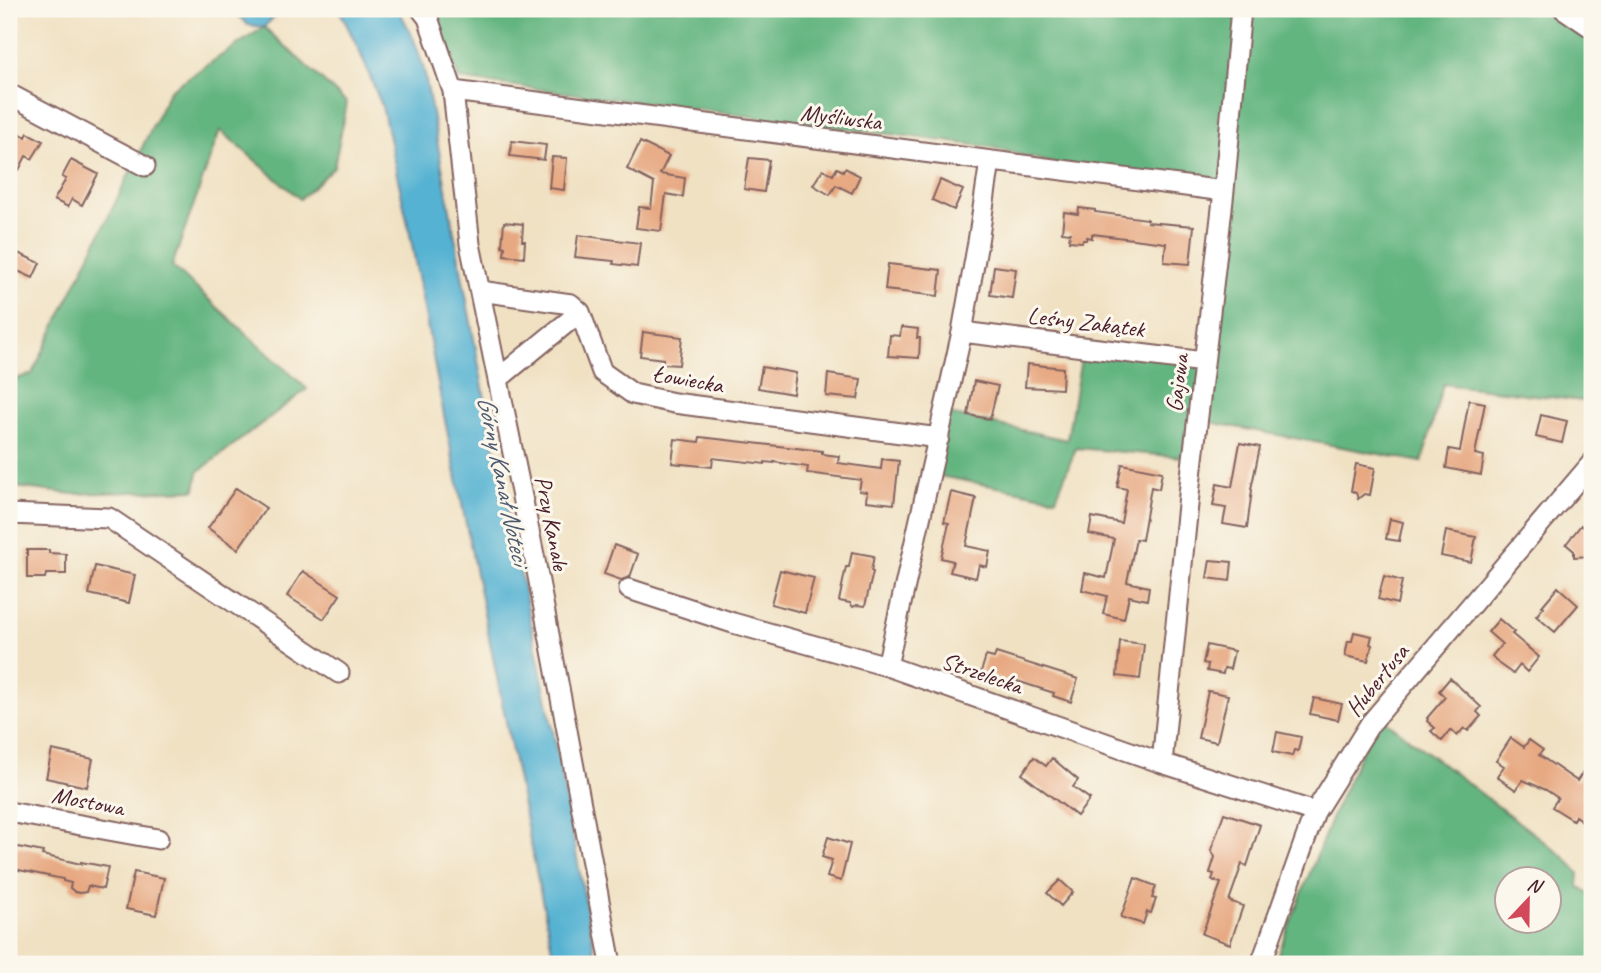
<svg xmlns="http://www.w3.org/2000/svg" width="1601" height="973" viewBox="0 0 1601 973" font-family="Caveat,sans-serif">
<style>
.forest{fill:#64b580;stroke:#576a56;stroke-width:2;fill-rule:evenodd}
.water{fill:#54b2d2;stroke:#4f687e;stroke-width:2}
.building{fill:#e7a982}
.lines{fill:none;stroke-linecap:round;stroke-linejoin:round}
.street-casing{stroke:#846360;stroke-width:23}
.street{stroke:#fff;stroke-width:19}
.labels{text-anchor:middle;stroke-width:6;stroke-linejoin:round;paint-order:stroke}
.street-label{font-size:24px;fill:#4a1f2b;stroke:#fbf7ec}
.water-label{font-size:26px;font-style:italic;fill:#4e5a6e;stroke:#fbf7ec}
</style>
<rect width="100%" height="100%" fill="#fbf7ec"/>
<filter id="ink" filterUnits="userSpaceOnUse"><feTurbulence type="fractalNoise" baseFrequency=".0143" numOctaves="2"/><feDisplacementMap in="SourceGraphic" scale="14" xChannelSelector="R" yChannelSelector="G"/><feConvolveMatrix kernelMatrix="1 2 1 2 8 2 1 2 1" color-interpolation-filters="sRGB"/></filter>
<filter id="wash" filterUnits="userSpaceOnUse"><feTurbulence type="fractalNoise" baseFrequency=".00686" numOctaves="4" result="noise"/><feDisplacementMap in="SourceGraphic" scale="28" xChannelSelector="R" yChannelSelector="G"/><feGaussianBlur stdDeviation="1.57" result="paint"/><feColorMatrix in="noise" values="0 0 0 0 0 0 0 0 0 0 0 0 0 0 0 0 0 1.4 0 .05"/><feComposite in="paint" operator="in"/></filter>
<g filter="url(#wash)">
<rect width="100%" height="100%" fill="#f0e1c3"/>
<path class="forest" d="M 430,9 L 1148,9 L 1253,19 L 1254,9 L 1592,9 L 1592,402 L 1443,384 L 1422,462 L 1198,420 L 1193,458 L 1076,448 L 1056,498 L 934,475 L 944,413 L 1067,440 L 1083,347 L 1204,362 L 1230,188 L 1097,175 L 991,147 L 459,79 Z
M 264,27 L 347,103 L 334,167 L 300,199 L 220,130 L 172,266 L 307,389 L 198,472 L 195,490 L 72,494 L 9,486 L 9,381 L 32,374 L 170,90 Z
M 1378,715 L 1563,856 L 1579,873 L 1578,886 L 1592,897 L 1592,964 L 1274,964 L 1332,817 ZM 1506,878 L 1548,878 L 1548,920 L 1506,920 Z"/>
<path class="water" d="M 232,9 L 278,9 L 275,16 L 264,27 L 248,25 Z
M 339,9 L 397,9 C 410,27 418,48 424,70 L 489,420 L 554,736 L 597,964 L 555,964 L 444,415 L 409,229 L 382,106 L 360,52 Z"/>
<g id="blocks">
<path class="building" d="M 9,128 L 26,137 L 28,133 L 43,141 L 32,159 L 26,156 L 19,170 L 9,165 Z
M 512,141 L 546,145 L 544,160 L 510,156 Z
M 640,142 L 669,156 L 660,174 L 685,178 L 683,197 L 666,194 L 661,231 L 636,228 L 639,207 L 651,208 L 654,183 L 627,169 Z
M 552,157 L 567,158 L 564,190 L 549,188 Z
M 749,158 L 769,160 L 764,192 L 744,189 Z
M 71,160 L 98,174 L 82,205 L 72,199 L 68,207 L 54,200 L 66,179 L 62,177 Z
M 837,168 L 843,171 L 845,168 L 860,176 L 852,193 L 836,185 L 830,195 L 813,185 L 823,169 L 833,175 Z
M 940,180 L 963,190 L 954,210 L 932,200 Z
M 1079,208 L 1095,210 L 1095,212 L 1147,219 L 1147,222 L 1194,226 L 1190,264 L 1164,262 L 1166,243 L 1092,234 L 1092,238 L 1087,237 L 1086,240 L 1083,240 L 1082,242 L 1069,241 L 1070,233 L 1062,232 L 1064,212 L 1078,214 Z
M 504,222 L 523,224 L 522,241 L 525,241 L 524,257 L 504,255 L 505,247 L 502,246 Z
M 578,235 L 640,243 L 637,267 L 613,264 L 614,261 L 575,257 Z
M 9,249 L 40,263 L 33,278 L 9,267 Z
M 888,264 L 941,270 L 938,296 L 885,290 Z
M 994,266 L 1016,269 L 1012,298 L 990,295 Z
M 901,327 L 918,329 L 917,338 L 920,338 L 919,358 L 888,356 L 890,335 L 900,336 Z
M 643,332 L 682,337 L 679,365 L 663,364 L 663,359 L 640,356 Z
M 1027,364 L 1063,368 L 1062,389 L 1025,387 Z
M 762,367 L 796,373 L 793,394 L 758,388 Z
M 828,374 L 861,379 L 858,399 L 826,396 Z
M 974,381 L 998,386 L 990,419 L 968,415 Z
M 1469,400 L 1485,403 L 1475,454 L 1484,456 L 1481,475 L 1446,468 L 1449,449 L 1460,451 Z
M 1541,415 L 1567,421 L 1562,443 L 1536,437 Z
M 700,437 L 822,451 L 822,454 L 839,456 L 838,463 L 881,469 L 882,459 L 899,461 L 894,504 L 866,501 L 867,492 L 859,491 L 861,480 L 807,473 L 808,467 L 774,462 L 774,463 L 765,462 L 765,464 L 713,458 L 712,467 L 672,463 L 675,439 L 699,442 Z
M 1240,443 L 1260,447 L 1251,489 L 1252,490 L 1247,528 L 1223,524 L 1226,508 L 1213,506 L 1217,484 L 1232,487 Z
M 1122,464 L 1162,472 L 1159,489 L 1151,487 L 1142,540 L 1136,539 L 1127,582 L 1149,587 L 1147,600 L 1129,596 L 1124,619 L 1103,614 L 1107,596 L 1082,590 L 1085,573 L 1106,578 L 1114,539 L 1089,534 L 1092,517 L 1121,523 L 1127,489 L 1117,487 Z
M 1356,464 L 1375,468 L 1370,495 L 1364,494 L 1358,499 L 1356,493 L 1351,491 Z
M 236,488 L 266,508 L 238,549 L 208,528 Z
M 951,492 L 976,498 L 966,546 L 990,551 L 987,567 L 979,565 L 976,578 L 950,572 L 953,561 L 941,558 L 949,523 L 944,522 Z
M 1390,519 L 1403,522 L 1399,541 L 1386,539 Z
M 1581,525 L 1592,535 L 1592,556 L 1574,557 L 1574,551 L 1566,544 Z
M 1446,531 L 1476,537 L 1471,562 L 1441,556 Z
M 614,545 L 638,554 L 630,577 L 621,580 L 604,574 Z
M 27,550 L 49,550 L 49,553 L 66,554 L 66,574 L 46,574 L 45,578 L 27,578 Z
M 852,552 L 874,556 L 871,571 L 873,572 L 865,606 L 857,605 L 853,607 L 850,603 L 839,601 L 846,567 L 849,567 Z
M 1210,560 L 1232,562 L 1230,581 L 1207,578 Z
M 95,566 L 135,575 L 129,603 L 89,594 Z
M 780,570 L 814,578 L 805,613 L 771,604 Z
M 303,571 L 340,595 L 324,619 L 287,596 Z
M 1384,576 L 1402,581 L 1397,604 L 1378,599 Z
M 1558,587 L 1578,605 L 1555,632 L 1536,616 L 1544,607 L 1542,606 Z
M 1499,619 L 1514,632 L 1512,634 L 1539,657 L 1527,672 L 1520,665 L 1513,674 L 1499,664 L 1492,656 L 1502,644 L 1488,632 Z
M 1354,632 L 1372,636 L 1370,644 L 1372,645 L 1368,661 L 1345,656 L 1348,641 L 1352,641 Z
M 1120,641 L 1144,644 L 1140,679 L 1117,676 Z
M 1207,645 L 1234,651 L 1230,669 L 1224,668 L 1223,674 L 1207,671 L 1208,664 L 1203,663 Z
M 996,653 L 1078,679 L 1071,702 L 1053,696 L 1054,693 L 1014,680 L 1013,683 L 981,672 L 986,656 L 994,658 Z
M 1450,678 L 1481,707 L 1477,712 L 1481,716 L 1468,731 L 1464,728 L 1457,736 L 1451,730 L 1442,741 L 1431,731 L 1435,728 L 1427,721 L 1428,719 L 1427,718 L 1445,697 L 1439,691 Z
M 1208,691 L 1228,695 L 1217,742 L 1198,738 Z
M 1314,698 L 1342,704 L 1338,720 L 1310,714 Z
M 1277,732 L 1301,737 L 1298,751 L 1294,750 L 1292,756 L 1273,752 Z
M 1511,738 L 1524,747 L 1529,740 L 1543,750 L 1539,755 L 1577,781 L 1592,758 L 1592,828 L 1575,816 L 1573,820 L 1552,807 L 1558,798 L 1546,790 L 1523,780 L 1516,790 L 1497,777 L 1504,766 L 1496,761 Z
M 52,750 L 93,759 L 87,787 L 46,778 Z
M 1034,757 L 1046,766 L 1052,758 L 1078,780 L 1073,787 L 1090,799 L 1077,816 L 1022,774 Z
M 1224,813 L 1260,825 L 1247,866 L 1242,864 L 1229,901 L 1243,906 L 1230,944 L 1202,934 L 1221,883 L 1212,880 L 1214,874 L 1210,873 L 1215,857 L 1211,850 Z
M 828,837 L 850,844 L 841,881 L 827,877 L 832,860 L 822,857 Z
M 13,846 L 43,852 L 42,855 L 81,864 L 81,862 L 108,867 L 103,889 L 88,886 L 86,892 L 80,893 L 75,892 L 70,888 L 71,883 L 63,881 L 63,879 L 9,868 Z
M 134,872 L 164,878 L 156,915 L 126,909 Z
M 1135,878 L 1156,886 L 1152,898 L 1156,899 L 1151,913 L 1147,912 L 1143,924 L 1121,917 Z
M 1060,880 L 1073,892 L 1061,906 L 1047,893 Z"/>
</g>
</g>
<g filter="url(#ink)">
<use href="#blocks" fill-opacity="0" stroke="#846360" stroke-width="2"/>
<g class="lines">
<g class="street-casing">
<path id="street" d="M 421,9 L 428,18 L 453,91 L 470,244 L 534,555 L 611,964
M 1564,9 L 1592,28
M 453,91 L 1224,191
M 9,94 L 145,166
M 480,291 L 571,304 L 580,312 L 602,372 L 633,394 L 674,403 L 939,438
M 962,332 L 1204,362
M 498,379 L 580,312
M 9,514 L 109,518 L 339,673
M 629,589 L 733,623 L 887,666 L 1162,763 L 1315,812
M 887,666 L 962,332 L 978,242 L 990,161
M 1162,763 L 1190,485 L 1224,191 L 1241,9
M 9,812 L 158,839
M 1261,964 L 1315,812 L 1370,724 L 1592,463"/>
</g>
<use href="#street" class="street"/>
</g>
</g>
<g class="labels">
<g class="street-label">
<text transform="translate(841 117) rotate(7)" y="8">Myśliwska</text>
<text transform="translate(1086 322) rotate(7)" y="8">Leśny Zakątek</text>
<text transform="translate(688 379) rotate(10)" y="8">Łowiecka</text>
<text transform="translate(1177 383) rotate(-83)" y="8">Gajowa</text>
<text transform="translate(552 523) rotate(79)" y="8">Przy Kanale</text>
<text transform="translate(982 673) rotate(19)" y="8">Strzelecka</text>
<text transform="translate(1377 680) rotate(-51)" y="8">Hubertusa</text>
<text transform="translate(88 801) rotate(11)" y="8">Mostowa</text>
</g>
<g class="water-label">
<text transform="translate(504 480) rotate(78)" y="9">Górny Kanał Noteci</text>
</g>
</g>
<rect width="1601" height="973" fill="none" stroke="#fbf7ec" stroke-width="35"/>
<g transform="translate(1528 900) rotate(22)"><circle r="33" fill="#fbf7ec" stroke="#b4a19f" stroke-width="2"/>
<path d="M0-5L12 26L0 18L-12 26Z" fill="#d1495b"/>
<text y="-10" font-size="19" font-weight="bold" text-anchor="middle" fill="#4a1f2b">N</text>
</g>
</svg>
